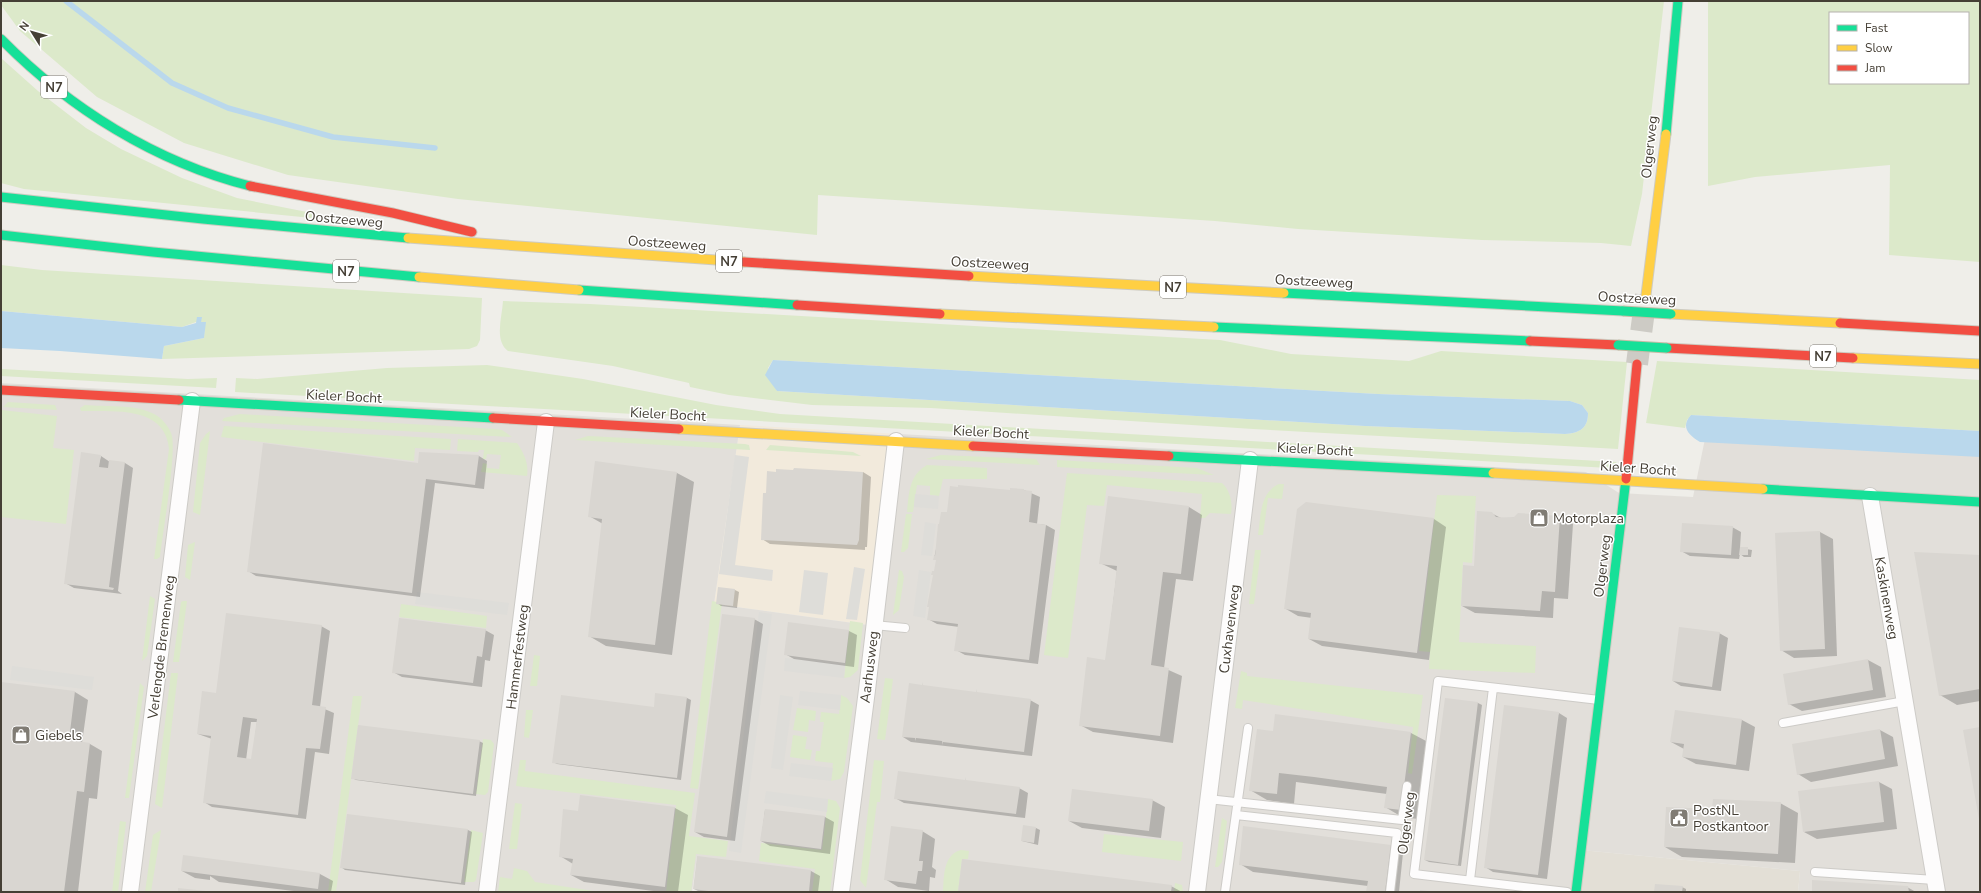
<svg xmlns="http://www.w3.org/2000/svg" width="1981" height="893" viewBox="0 0 1981 893" font-family="'Nunito Sans',sans-serif">
<style>
.residential{fill:#e3dfd6}
.commercial{fill:#f2eadc}
.industrial{fill:#e2dfda}
.green{fill:#dce9ca;fill-rule:evenodd}
.parking{fill:#deddd9}
.water{fill:#bad8ec}
.shadow{fill:#0003;fill-rule:evenodd}
.lines{fill:none;stroke-linecap:round;stroke-linejoin:round}
.stream{stroke:#bad8ec;stroke-width:5.5}
.building{fill:#d9d6d1;fill-rule:evenodd}
.secondary-tunnel{stroke:#cdcbc5;stroke-width:22;stroke-dasharray:22 11;stroke-linecap:butt}
.lane-casing{stroke:#cdcbc7;stroke-width:10}
.street-casing{stroke:#cdcbc7;stroke-width:18}
.fast-casing{stroke:#cecbc0;stroke-width:11}
.slow-casing{stroke:#cecbc0;stroke-width:11}
.jam-casing{stroke:#cecbc0;stroke-width:11}
.lane{stroke:#fdfcfc;stroke-width:8}
.street{stroke:#fdfcfc;stroke-width:16}
.fast{stroke:#16e098;stroke-width:9}
.slow{stroke:#ffcf43;stroke-width:9}
.jam{stroke:#f24e42;stroke-width:9}
.fast-bridge-casing{stroke:#c6bba5;stroke-width:11;stroke-linecap:butt}
.fast-bridge{stroke:#16e098;stroke-width:9}
.labels{text-anchor:middle;stroke-width:3;stroke-linejoin:round;paint-order:stroke}
.shield{fill:#fff;stroke:#7d7972;stroke-width:1}
.shield-label{font-size:13px;font-weight:bold;fill:#453f35}
.street-label{font-size:14px;fill:#453f35;stroke:#fff}
.poi-label{font-size:14px;fill:#453f35;stroke:#fff;text-anchor:start}
</style>
<rect width="100%" height="100%" fill="#efeee9"/>
<path class="residential" d="M 1581,850 L 1800,871 L 1798,892 L 1575,892 Z"/>
<path class="commercial" d="M 740,425 L 899,434 L 875,626 L 714,604 Z"/>
<path class="industrial" d="M 1,383 L 740,425 L 714,604 L 875,626 L 899,434 L 1586,472 L 1619,493 L 1693,497 L 1706,434 L 1980,447 L 1980,892 L 1798,892 L 1800,871 L 1581,850 L 1575,892 L 730,892 L 697,856 L 692,892 L 1,892 Z"/>
<path class="green" d="M 1,1 L 1664,1 L 1642,194 L 1631,246 L 1601,243 L 1482,240 L 1298,229 L 1215,221 L 818,195 L 817,235 L 458,199 L 288,175 L 184,143 L 97,97 L 20,31 L 1,5 Z
M 1708,1 L 1980,1 L 1980,262 L 1889,255 L 1890,165 L 1755,177 L 1708,186 ZM 1830,13 L 1968,13 L 1968,83 L 1830,83 Z
M 1,58 L 38,91 L 86,128 L 121,149 L 182,178 L 237,198 L 312,213 L 312,218 L 24,189 L 1,183 Z
M 1,265 L 42,270 L 482,298 L 480,340 L 477,346 L 469,349 L 162,359 L 164,346 L 204,338 L 205,322 L 196,322 L 182,327 L 1,311 Z
M 503,301 L 590,304 L 1220,340 L 1291,354 L 1409,361 L 1441,351 L 1627,362 L 1618,449 L 1253,429 L 931,408 L 812,405 L 729,395 L 690,387 L 689,383 L 613,366 L 508,351 C 494,340 502,318 503,301 ZM 773,360 L 1378,394 L 1570,401 L 1582,405 L 1588,413 C 1588,428 1580,433 1565,434 L 1365,426 L 777,391 L 768,368 Z
M 1657,361 L 1980,380 L 1980,431 L 1691,415 L 1687,420 L 1685,428 L 1646,423 Z
M 487,365 L 583,379 L 716,405 L 780,414 L 1617,462 L 1609,468 L 235,392 L 236,378 L 257,379 L 387,368 Z
M 1,369 L 188,379 L 217,378 L 216,388 L 1,376 Z
M 8,402 L 55,405 L 57,410 L 3,407 Z
M 85,405 C 106,407 133,404 152,413 C 160,416 168,425 171,433 C 178,447 162,536 160,557 L 157,559 L 154,559 L 169,449 C 165,405 113,412 81,411 L 80,408 Z
M 1,410 L 57,416 L 53,448 L 74,450 L 66,524 L 1,517 Z
M 240,414 L 495,429 L 502,430 L 512,437 L 222,421 L 224,418 Z
M 224,426 L 451,439 L 450,450 L 415,448 L 414,461 L 221,437 Z
M 210,431 L 200,515 L 193,512 L 200,443 L 206,434 Z
M 588,436 L 745,444 L 749,445 L 750,450 L 575,440 Z
M 458,439 L 517,443 C 524,453 529,464 527,476 L 481,472 L 483,463 L 487,464 L 487,468 L 499,469 L 501,455 L 487,454 L 486,459 L 483,459 L 484,450 L 479,450 L 478,452 L 457,451 Z
M 770,445 L 853,452 L 861,456 L 766,450 Z
M 941,455 L 1036,459 L 1040,465 L 926,459 Z
M 1057,460 L 1197,468 L 1214,475 L 1057,467 Z
M 927,465 L 987,468 L 987,479 L 943,479 L 939,496 L 930,495 L 930,486 L 917,485 L 913,512 L 907,512 C 909,493 909,475 927,465 Z
M 1067,473 L 1222,483 C 1230,490 1233,503 1231,514 L 1210,513 L 1205,518 L 1200,518 L 1202,494 L 1107,485 L 1104,506 L 1087,505 L 1068,658 L 1044,655 Z
M 1279,484 L 1284,484 L 1282,499 L 1268,498 L 1263,535 L 1258,535 C 1261,517 1259,493 1279,484 Z
M 1437,495 L 1476,496 L 1472,563 L 1463,562 L 1459,642 L 1536,646 L 1535,673 L 1429,669 L 1430,652 L 1419,651 Z
M 906,514 L 912,514 L 908,548 L 904,552 L 901,552 Z
M 195,542 L 190,580 L 185,577 L 188,545 Z
M 1255,550 L 1261,550 L 1254,604 L 1249,604 Z
M 899,570 L 902,571 L 904,577 L 899,610 L 893,615 Z
M 150,596 L 155,599 L 147,656 L 142,661 Z
M 183,601 L 187,601 L 179,662 L 173,662 L 181,602 Z
M 712,601 L 722,603 L 698,789 L 690,788 Z
M 401,604 L 487,616 L 486,628 L 399,617 Z
M 850,621 L 863,623 L 858,670 L 850,677 L 844,678 Z
M 534,655 L 540,656 L 537,686 L 530,686 Z
M 1241,671 L 1247,673 L 1247,676 L 1423,695 L 1412,774 L 1408,773 L 1413,727 L 1243,700 L 1242,709 L 1235,708 Z
M 171,673 L 178,673 L 162,808 L 155,804 Z
M 885,678 L 893,679 L 885,740 L 877,739 Z
M 140,683 L 144,687 L 129,798 L 125,798 Z
M 841,695 L 847,698 L 853,706 L 844,772 L 840,779 L 831,781 L 833,763 L 815,761 L 816,751 L 820,751 L 824,722 L 820,722 L 821,712 L 839,714 Z
M 353,696 L 362,696 L 336,892 L 328,892 Z
M 797,708 L 816,711 L 815,721 L 809,720 L 808,732 L 793,730 Z
M 526,710 L 533,710 L 529,738 L 524,737 Z
M 793,735 L 807,737 L 805,749 L 812,750 L 810,760 L 790,757 Z
M 483,739 L 491,740 L 494,744 L 488,792 L 485,795 L 476,794 Z
M 520,760 L 526,760 L 525,771 L 695,793 L 689,836 L 728,841 L 726,857 L 696,854 L 691,892 L 666,892 L 676,805 L 516,786 Z
M 874,760 L 884,761 L 880,802 L 877,802 L 866,888 L 860,880 Z
M 828,799 L 836,801 L 840,808 L 830,892 L 812,892 L 815,869 L 759,861 L 761,843 L 822,850 Z
M 515,803 L 522,804 L 517,849 L 509,849 Z
M 1222,818 L 1227,821 L 1222,862 L 1218,867 L 1215,867 Z
M 120,821 L 126,822 L 118,892 L 112,892 Z
M 161,830 L 151,892 L 145,892 L 153,835 Z
M 471,830 L 483,833 L 476,880 L 474,882 L 464,882 Z
M 1104,834 L 1183,842 L 1181,861 L 1102,852 Z
M 961,850 L 969,851 L 968,859 L 962,859 L 958,892 L 943,892 C 944,876 943,855 961,850 Z
M 514,868 L 527,871 L 535,882 L 600,892 L 498,892 L 500,877 L 512,879 Z
M 1175,883 L 1182,885 L 1183,892 L 1174,892 Z"/>
<path class="parking" d="M 735,455 L 749,457 L 735,565 L 773,570 L 772,581 L 719,574 Z
M 915,494 L 939,496 L 938,509 L 914,507 Z
M 925,522 L 936,524 L 932,556 L 921,555 Z
M 854,567 L 865,569 L 857,620 L 846,619 Z
M 804,570 L 828,573 L 823,615 L 799,612 Z
M 919,570 L 931,572 L 925,618 L 913,616 Z
M 417,592 L 509,603 L 507,615 L 415,604 Z
M 759,612 L 772,614 L 741,853 L 729,851 Z
M 785,658 L 845,665 L 844,678 L 784,671 Z
M 12,666 L 94,677 L 92,690 L 10,680 Z
M 800,691 L 841,695 L 840,710 L 798,705 Z
M 780,695 L 793,697 L 783,770 L 771,768 Z
M 791,763 L 833,768 L 831,781 L 789,776 Z
M 766,791 L 828,799 L 827,812 L 764,803 Z"/>
<path class="water" d="M 1,311 L 182,327 L 196,323 L 197,317 L 202,317 L 201,322 L 206,322 L 204,338 L 164,346 L 162,359 L 60,351 L 1,348 Z
M 773,360 L 1378,394 L 1570,401 L 1582,405 L 1588,413 C 1588,428 1580,433 1565,434 L 1365,426 L 777,391 L 765,375 Z
M 1691,415 L 1980,431 L 1980,457 L 1700,442 C 1689,435 1680,427 1691,415 Z"/>
<path class="shadow" d="M 420,453 L 479,456 L 487,461 L 484,489 L 435,483 L 420,597 L 256,576 L 248,571 L 419,464 Z
M 101,456 L 110,462 L 125,463 L 133,468 L 118,591 L 122,594 L 74,588 L 65,583 Z
M 863,472 L 871,477 L 867,547 L 865,547 L 865,550 L 770,544 L 762,539 Z
M 677,473 L 694,482 L 672,655 L 606,646 L 589,636 L 603,524 L 589,516 Z
M 1011,489 L 1024,490 L 1040,497 L 1037,524 L 1046,525 L 1055,530 L 1038,664 L 965,655 L 956,650 L 959,627 L 937,624 L 928,619 L 937,560 L 934,559 L 940,529 L 947,513 L 1011,491 Z
M 1189,507 L 1202,515 L 1193,581 L 1176,579 L 1164,668 L 1182,676 L 1173,743 L 1093,732 L 1080,725 L 1106,661 L 1117,571 L 1100,563 Z
M 1491,513 L 1501,518 L 1560,517 L 1573,524 L 1568,599 L 1554,598 L 1553,618 L 1475,613 L 1462,606 Z
M 1434,519 L 1446,527 L 1429,660 L 1322,646 L 1309,639 L 1312,618 L 1298,616 L 1286,609 Z
M 1732,527 L 1741,532 L 1740,548 L 1752,550 L 1751,557 L 1744,557 L 1740,554 L 1739,559 L 1690,556 L 1681,551 Z
M 1820,532 L 1833,539 L 1837,656 L 1794,658 L 1781,650 Z
M 1980,556 L 1980,701 L 1957,705 L 1940,695 Z
M 719,588 L 735,590 L 739,592 L 737,608 L 721,606 L 717,603 Z
M 754,619 L 763,624 L 735,841 L 704,837 L 695,832 Z
M 321,626 L 330,631 L 320,707 L 334,713 L 329,754 L 315,752 L 306,819 L 212,807 L 204,802 L 212,739 L 198,734 L 217,694 ZM 251,722 L 257,722 L 252,761 L 246,760 Z
M 485,630 L 494,635 L 490,661 L 485,660 L 482,687 L 402,677 L 393,672 Z
M 849,631 L 857,635 L 854,667 L 794,659 L 785,654 Z
M 1719,633 L 1728,638 L 1721,691 L 1681,686 L 1673,681 Z
M 1868,660 L 1881,667 L 1886,697 L 1802,711 L 1789,704 Z
M 1,683 L 75,692 L 88,700 L 82,743 L 90,744 L 102,751 L 97,799 L 89,798 L 78,892 L 1,892 Z
M 687,698 L 691,700 L 681,780 L 557,764 L 553,762 L 654,708 Z
M 1446,699 L 1478,703 L 1482,705 L 1461,866 L 1429,862 L 1425,860 Z
M 1030,700 L 1039,705 L 1032,756 L 911,742 L 903,737 Z
M 1559,713 L 1567,718 L 1547,879 L 1493,872 L 1485,867 Z
M 1742,720 L 1755,727 L 1749,771 L 1696,764 L 1683,757 L 1684,749 L 1671,742 Z
M 1880,730 L 1893,737 L 1898,766 L 1811,782 L 1798,774 Z
M 1274,732 L 1411,733 L 1428,742 L 1418,819 L 1402,817 L 1385,807 L 1387,794 L 1296,782 L 1294,804 L 1267,800 L 1250,790 Z
M 479,741 L 483,743 L 476,796 L 356,780 L 352,778 Z
M 1879,782 L 1892,789 L 1897,829 L 1817,839 L 1804,832 Z
M 1019,788 L 1028,793 L 1025,818 L 904,803 L 895,798 Z
M 581,796 L 675,808 L 688,815 L 678,892 L 661,892 L 584,882 L 571,875 L 573,864 L 560,856 L 579,812 Z
M 1152,800 L 1165,807 L 1161,838 L 1082,828 L 1069,821 Z
M 1780,803 L 1798,813 L 1795,863 L 1682,857 L 1665,847 Z
M 765,810 L 825,817 L 834,822 L 830,854 L 770,846 L 761,841 Z
M 348,815 L 468,830 L 472,832 L 465,885 L 345,870 L 341,867 Z
M 1036,828 L 1040,830 L 1038,845 L 1022,841 Z
M 922,831 L 935,839 L 932,867 L 936,870 L 935,878 L 930,877 L 929,891 L 898,887 L 885,879 Z
M 1390,846 L 1403,853 L 1399,892 L 1367,892 L 1368,886 L 1253,872 L 1240,864 Z
M 698,857 L 811,871 L 820,876 L 818,892 L 700,892 L 694,889 Z
M 182,871 L 320,874 L 333,881 L 331,892 L 302,892 L 219,882 L 210,876 L 210,880 L 195,878 Z
M 1171,886 L 1182,892 L 959,892 Z
M 1682,887 L 1686,889 L 1686,892 L 1656,892 Z
M 1907,887 L 1916,892 L 1813,892 Z"/>
<g class="lines">
<path class="stream" d="M 66,1 L 172,83 L 228,108 L 333,137 L 435,148"/>
</g>
<path class="building" d="M 263,443 L 418,463 L 419,452 L 479,455 L 475,485 L 426,479 L 412,593 L 247,572 Z
M 81,452 L 101,455 L 99,467 L 108,468 L 109,460 L 125,462 L 109,587 L 114,588 L 113,590 L 64,584 Z
M 595,461 L 677,472 L 655,645 L 588,637 L 602,519 L 588,517 Z
M 794,468 L 863,472 L 859,540 L 857,545 L 761,540 L 763,493 L 766,493 L 767,471 L 776,472 L 776,469 L 793,470 Z
M 958,485 L 1010,490 L 1010,488 L 1024,489 L 1024,490 L 1032,491 L 1029,522 L 1046,525 L 1029,660 L 954,651 L 958,624 L 927,620 L 929,607 L 927,607 L 933,575 L 931,575 L 932,571 L 934,571 L 936,560 L 933,560 L 934,556 L 935,556 L 938,524 L 939,524 L 941,512 L 947,512 L 950,486 L 958,487 Z
M 1108,496 L 1189,506 L 1181,574 L 1163,572 L 1151,665 L 1169,668 L 1160,736 L 1079,726 L 1087,657 L 1105,660 L 1114,593 L 1117,566 L 1099,564 Z
M 1306,502 L 1434,518 L 1417,653 L 1308,639 L 1311,613 L 1284,609 L 1297,509 Z
M 1477,511 L 1492,512 L 1496,517 L 1513,518 L 1518,513 L 1560,516 L 1555,592 L 1542,591 L 1540,611 L 1461,606 L 1463,565 L 1474,566 Z
M 1682,523 L 1733,526 L 1731,555 L 1680,552 Z
M 1820,531 L 1825,649 L 1780,651 L 1775,533 Z
M 1740,547 L 1748,547 L 1748,555 L 1739,555 Z
M 1914,552 L 1980,555 L 1980,689 L 1939,696 Z
M 718,587 L 735,589 L 733,606 L 716,604 Z
M 226,613 L 322,625 L 312,705 L 326,707 L 320,749 L 306,748 L 298,815 L 203,803 L 211,736 L 197,734 L 202,691 L 216,693 ZM 243,717 L 257,719 L 251,759 L 237,757 Z
M 722,614 L 755,618 L 727,837 L 694,832 Z
M 399,618 L 486,629 L 482,657 L 477,656 L 473,683 L 392,673 Z
M 788,622 L 849,630 L 845,663 L 784,655 Z
M 1679,627 L 1720,632 L 1712,687 L 1672,681 Z
M 1868,659 L 1873,690 L 1788,705 L 1783,674 Z
M 1,682 L 75,691 L 69,740 L 90,743 L 84,792 L 77,791 L 64,892 L 1,892 Z
M 923,682 L 923,685 L 976,692 L 977,689 L 977,692 L 1031,699 L 1024,752 L 943,742 L 943,745 L 942,741 L 916,738 L 915,741 L 915,738 L 902,737 L 909,683 L 922,685 Z
M 655,693 L 687,697 L 677,778 L 552,763 L 561,695 L 654,707 Z
M 1445,698 L 1478,702 L 1458,865 L 1424,860 Z
M 1504,705 L 1559,712 L 1538,875 L 1484,868 Z
M 1675,710 L 1742,719 L 1736,765 L 1682,757 L 1684,744 L 1670,742 Z
M 1275,714 L 1411,732 L 1401,810 L 1384,808 L 1387,787 L 1314,777 L 1279,773 L 1277,794 L 1249,791 L 1257,729 L 1273,731 Z
M 358,725 L 480,740 L 473,794 L 351,779 Z
M 1980,727 L 1980,819 L 1979,819 L 1963,730 Z
M 1880,729 L 1885,759 L 1797,775 L 1792,744 Z
M 898,771 L 965,780 L 966,777 L 966,780 L 1020,787 L 1016,814 L 894,799 Z
M 1879,781 L 1884,822 L 1803,832 L 1798,791 Z
M 1072,789 L 1153,799 L 1149,831 L 1068,821 Z
M 580,795 L 675,807 L 665,887 L 570,875 L 573,859 L 559,857 L 563,809 L 578,811 Z
M 1713,799 L 1781,802 L 1778,854 L 1664,847 L 1666,807 L 1712,809 Z
M 765,809 L 825,816 L 821,849 L 760,841 Z
M 347,814 L 468,829 L 461,883 L 340,868 Z
M 1023,825 L 1036,827 L 1034,843 L 1021,841 Z
M 891,826 L 923,830 L 919,861 L 923,861 L 922,871 L 918,871 L 916,884 L 884,880 Z
M 1243,826 L 1391,845 L 1385,892 L 1366,892 L 1368,881 L 1239,865 Z
M 183,855 L 320,873 L 318,889 L 181,871 Z
M 697,856 L 811,870 L 809,892 L 716,892 L 693,889 Z
M 962,859 L 1172,885 L 1171,892 L 958,892 Z
M 1812,880 L 1908,886 L 1909,892 L 1812,892 Z
M 1655,884 L 1683,886 L 1682,892 L 1654,892 Z
M 178,888 L 206,891 L 206,892 L 178,892 Z
M 1420,890 L 1430,891 L 1430,892 L 1420,892 Z"/>
<g class="lines">
<path class="secondary-tunnel" d="M 1637,364 L 1646,295"/>
<g class="lane-casing">
<path id="lane" d="M 874,625 L 905,628
M 1783,723 L 1905,701
M 1208,799 L 1402,820 L 1407,786
M 1236,815 L 1397,833 L 1390,892
M 1815,872 L 1935,880
M 1470,880 L 1493,688
M 1225,892 L 1248,728
M 1567,892 L 1414,874 L 1438,681 L 1599,700"/>
</g>
<g class="street-casing">
<path id="street" d="M 1870,496 L 1937,892
M 130,892 L 192,401
M 487,892 L 546,422
M 841,892 L 867,690 L 896,441
M 1197,892 L 1250,460"/>
</g>
<g class="fast-casing">
<path id="fast" d="M 1,39 C 69,108 155,162 250,186
M 1666,134 L 1678,1
M 1,197 L 203,219 L 408,238
M 1,235 L 153,252 L 419,277
M 579,290 L 797,305
M 1284,293 L 1623,311
M 1214,327 L 1530,341
M 179,400 L 493,418
M 1169,456 L 1493,473
M 1763,489 L 1980,502
M 1576,892 L 1626,479"/>
</g>
<g class="slow-casing">
<path id="slow" d="M 408,238 L 744,262
M 969,276 L 1284,293
M 419,277 L 579,290
M 1646,295 L 1666,134
M 940,314 L 1214,327
M 1671,314 L 1840,323
M 1853,358 L 1980,364
M 679,429 L 973,446
M 1493,473 L 1763,489"/>
</g>
<g class="jam-casing">
<path id="jam" d="M 250,186 L 393,213 L 472,232
M 744,262 L 969,276
M 797,305 L 940,314
M 1840,323 L 1980,331
M 1530,341 L 1618,345
M 1667,348 L 1853,358
M 1,390 L 179,400
M 493,418 L 679,429
M 973,446 L 1169,456
M 1626,479 L 1637,364"/>
</g>
<use href="#lane" class="lane"/>
<use href="#street" class="street"/>
<use href="#fast" class="fast"/>
<use href="#slow" class="slow"/>
<use href="#jam" class="jam"/>
<g class="fast-bridge-casing">
<path id="fast-bridge" d="M 1623,311 L 1671,314
M 1618,345 L 1667,348"/>
</g>
<use href="#fast-bridge" class="fast-bridge"/>
</g>
<defs>
<g id="shop-square" transform="scale(1)"><rect x="-9" y="-9" width="18" height="18" rx="4" fill="#807c74" stroke="#fff"/><path d="M-5-2.5h2.3a2.7 3.5 0 0 1 5.4 0H5L5.5 6h-11ZM-1.5-2.5h3a1.5 2.3 0 0 0-3 0Z" fill="#fff"/></g>
<g id="civic-square" transform="scale(1)"><rect x="-9" y="-9" width="18" height="18" rx="4" fill="#807c74" stroke="#fff"/><path d="M-.6-6.5H3V-4.5H.6V-3L4-1V1h2V6H-6V1h2V-1L-.6-3ZM-1.2 2.5V6h2.4V2.5Z" fill="#fff"/></g>
</defs>
<g fill-rule="evenodd">
<use href="#shop-square" x="1539" y="518"/>
<use href="#shop-square" x="21" y="735"/>
<use href="#civic-square" x="1679" y="818"/>
</g>
<g class="labels">
<g class="shield">
<rect x="41" y="76" width="26" height="22" rx="3"/>
<rect x="716" y="250" width="26" height="22" rx="3"/>
<rect x="333" y="260" width="26" height="22" rx="3"/>
<rect x="1160" y="276" width="26" height="22" rx="3"/>
<rect x="1810" y="345" width="26" height="22" rx="3"/>
</g>
<g class="shield-label">
<text x="54" y="92">N7</text>
<text x="729" y="266">N7</text>
<text x="346" y="276">N7</text>
<text x="1173" y="292">N7</text>
<text x="1823" y="361">N7</text>
</g>
<g class="street-label">
<text transform="translate(1649 147) rotate(-84)" y="5">Olgerweg</text>
<text transform="translate(344 219) rotate(5)" y="5">Oostzeeweg</text>
<text transform="translate(667 243) rotate(4)" y="5">Oostzeeweg</text>
<text transform="translate(990 263) rotate(3)" y="5">Oostzeeweg</text>
<text transform="translate(1314 281) rotate(3)" y="5">Oostzeeweg</text>
<text transform="translate(1637 298) rotate(3)" y="5">Oostzeeweg</text>
<text transform="translate(344 396) rotate(3)" y="5">Kieler Bocht</text>
<text transform="translate(668 414) rotate(3)" y="5">Kieler Bocht</text>
<text transform="translate(991 432) rotate(3)" y="5">Kieler Bocht</text>
<text transform="translate(1315 449) rotate(3)" y="5">Kieler Bocht</text>
<text transform="translate(1638 468) rotate(4)" y="5">Kieler Bocht</text>
<text transform="translate(1602 566) rotate(-83)" y="5">Olgerweg</text>
<text transform="translate(1887 598) rotate(80)" y="5">Kaskinenweg</text>
<text transform="translate(1229 629) rotate(-83)" y="5">Cuxhavenweg</text>
<text transform="translate(161 647) rotate(-83)" y="5">Verlengde Bremenweg</text>
<text transform="translate(517 657) rotate(-83)" y="5">Hammerfestweg</text>
<text transform="translate(869 667) rotate(-83)" y="5">Aarhusweg</text>
<text transform="translate(1406 823) rotate(-83)" y="5">Olgerweg</text>
</g>
<g class="poi-label">
<text x="1553" y="523">Motorplaza</text>
<text x="35" y="740">Giebels</text>
<text x="1693" y="815">PostNL<tspan x="1693" dy="16">Postkantoor</tspan></text>
</g>
</g>
<rect width="1981" height="893" fill="none" stroke="#453f35" stroke-width="4"/>
<rect x="1829" y="12" width="140" height="72" fill="#ffffff" stroke="#b5b2ae"/>
<rect x="1837" y="25" width="20" height="6" fill="#16e098" stroke="#b5b2ae"/>
<text x="1865" y="32" font-size="12" fill="#453f35">Fast</text>
<rect x="1837" y="45" width="20" height="6" fill="#ffcf43" stroke="#b5b2ae"/>
<text x="1865" y="52" font-size="12" fill="#453f35">Slow</text>
<rect x="1837" y="65" width="20" height="6" fill="#f24e42" stroke="#b5b2ae"/>
<text x="1865" y="72" font-size="12" fill="#453f35">Jam</text>
<g transform="translate(32 32) rotate(307)" stroke="#ffffff" stroke-width="3" paint-order="stroke">
<path d="M0-3L7 15L0 10L-7 15Z" fill="#453f35"/>
<text y="-6" font-size="11" font-weight="bold" text-anchor="middle" fill="#453f35">N</text>
</g>
</svg>
